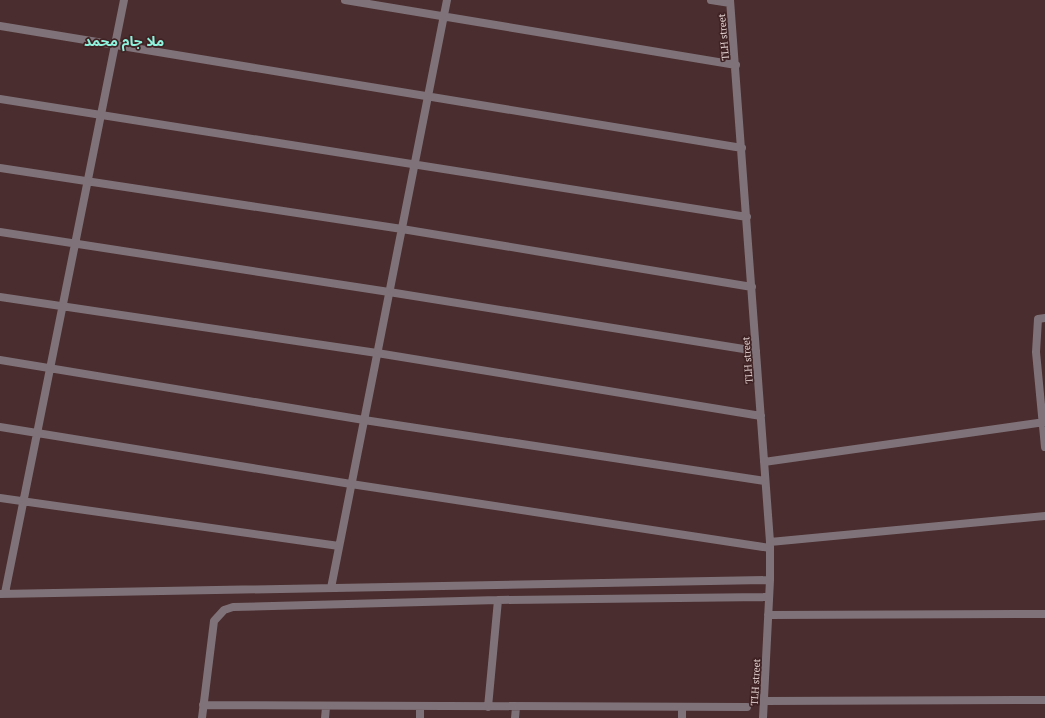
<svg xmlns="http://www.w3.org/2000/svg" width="1045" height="718" viewBox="0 0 1045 718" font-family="'PT Serif','Noto Sans Arabic',serif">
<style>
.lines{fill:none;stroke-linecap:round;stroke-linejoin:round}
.street{stroke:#7f7279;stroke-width:8}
.labels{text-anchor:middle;stroke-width:3.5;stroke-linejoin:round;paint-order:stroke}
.street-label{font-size:10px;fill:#e4d1d1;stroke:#3f2324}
.district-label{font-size:14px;font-weight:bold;fill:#8ef3dd;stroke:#3f2324}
</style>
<rect width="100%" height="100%" fill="#4a2d2e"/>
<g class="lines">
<path class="street" d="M 345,0 L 736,65
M 711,0 L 730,3
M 730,0 L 770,542 L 770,580 L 763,718
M 0,26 L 742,148
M 0,99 L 747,217
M 0,168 L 402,229 L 752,287
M 0,232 L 389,292 L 756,351
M 0,297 L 377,353 L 761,416
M 1045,318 L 1038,319 L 1036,352 L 1045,447
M 0,360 L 364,420 L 765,481
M 0,427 L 351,484 L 770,548
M 764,462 L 1045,422
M 0,498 L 339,546
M 770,542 L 1045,516
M 331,588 L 447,0
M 5,593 L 124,0
M 0,594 L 770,580
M 768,615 L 1045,614
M 764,701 L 1045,700
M 203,705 L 747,707
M 488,707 L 498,600
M 202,718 L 214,621 L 224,610 L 233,607 L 498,600 L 769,597
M 325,718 L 326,707
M 420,718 L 420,707
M 515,718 L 516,707
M 682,718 L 682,707"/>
</g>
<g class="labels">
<g class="street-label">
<text transform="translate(723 37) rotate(-95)" y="4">TLH street</text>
<text transform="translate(747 360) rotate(-94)" y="4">TLH street</text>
<text transform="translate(755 682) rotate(-87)" y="4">TLH street</text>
</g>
<g class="district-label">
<text x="124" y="46">ملا جام محمد</text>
</g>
</g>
</svg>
